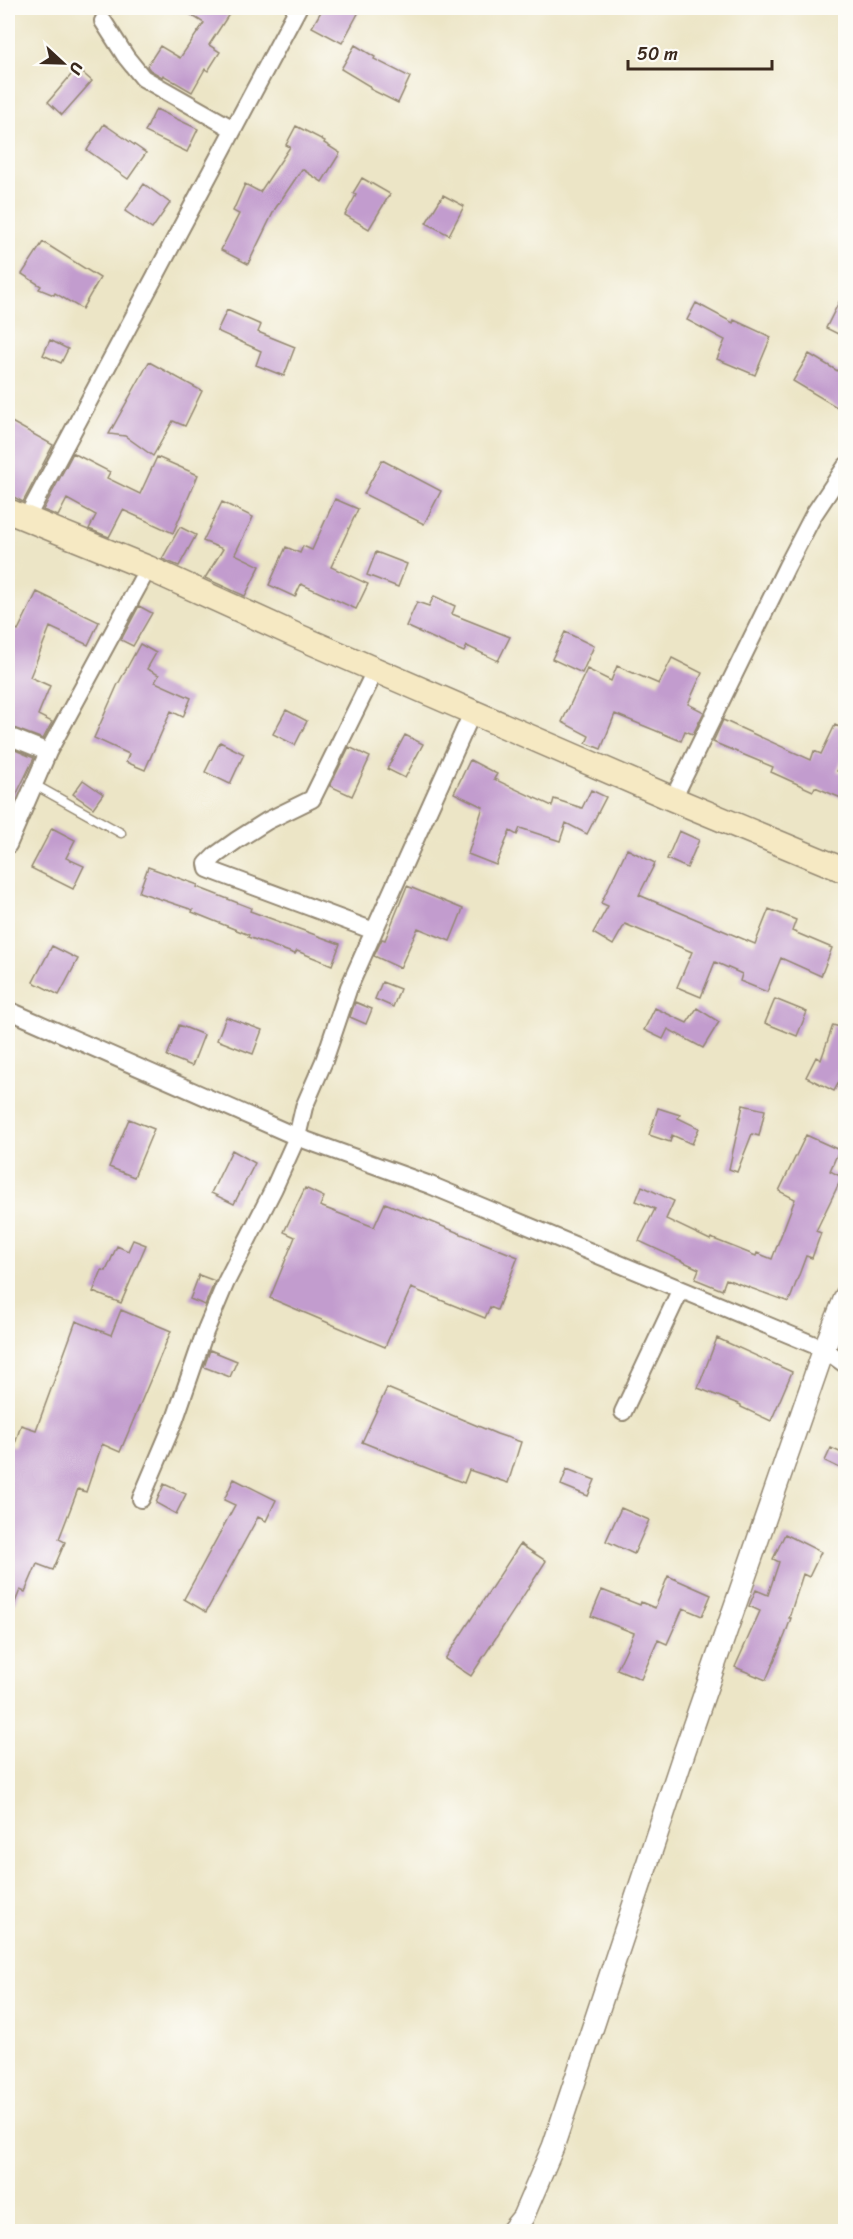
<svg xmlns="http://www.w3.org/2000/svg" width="853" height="2239" viewBox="0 0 853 2239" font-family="Sriracha,sans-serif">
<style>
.building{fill:#c29cce}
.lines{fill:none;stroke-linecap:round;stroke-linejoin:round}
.service-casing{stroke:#948872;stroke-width:11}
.minor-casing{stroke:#948872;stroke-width:20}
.tertiary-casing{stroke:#948872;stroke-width:24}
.secondary-casing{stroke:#948872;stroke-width:27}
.service{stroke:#fff;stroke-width:8}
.minor{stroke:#fff;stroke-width:16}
.tertiary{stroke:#fff;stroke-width:21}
.secondary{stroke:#f6e9c3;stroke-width:24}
</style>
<rect width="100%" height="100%" fill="#fdfcf7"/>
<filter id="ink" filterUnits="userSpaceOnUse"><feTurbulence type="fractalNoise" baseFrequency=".0167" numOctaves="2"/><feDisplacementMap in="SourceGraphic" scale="12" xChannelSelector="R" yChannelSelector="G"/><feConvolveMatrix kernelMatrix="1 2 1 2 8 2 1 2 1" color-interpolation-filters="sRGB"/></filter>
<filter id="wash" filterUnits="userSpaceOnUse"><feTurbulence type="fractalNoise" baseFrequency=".008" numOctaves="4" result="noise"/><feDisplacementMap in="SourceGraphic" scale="24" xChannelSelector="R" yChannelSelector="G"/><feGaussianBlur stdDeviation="1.35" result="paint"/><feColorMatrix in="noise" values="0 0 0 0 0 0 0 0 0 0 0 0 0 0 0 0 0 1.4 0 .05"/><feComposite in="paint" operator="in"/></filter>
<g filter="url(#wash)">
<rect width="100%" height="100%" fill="#ece5c6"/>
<g id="blocks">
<path class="building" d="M 180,8 L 233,8 L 209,45 L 220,52 L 208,71 L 205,69 L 192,92 L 163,75 L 162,77 L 150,70 L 147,66 L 160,46 L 180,58 L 204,23 Z
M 323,8 L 361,8 L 342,43 L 312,27 Z
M 355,45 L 375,57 L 374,59 L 410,77 L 398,103 L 370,89 L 371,87 L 341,69 Z
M 77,68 L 92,81 L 62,115 L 48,102 Z
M 156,109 L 198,129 L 187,152 L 145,132 Z
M 104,124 L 146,153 L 128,179 L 87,150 Z
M 296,126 L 325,141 L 324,143 L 340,153 L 322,182 L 302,169 L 275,209 L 248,264 L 221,250 L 239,214 L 233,211 L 245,184 L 260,192 L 290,147 L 286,145 Z
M 362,178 L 390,194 L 369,229 L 345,215 L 356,195 L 353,193 Z
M 144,184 L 170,203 L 152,229 L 125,211 Z
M 443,195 L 464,206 L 449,235 L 426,223 Z
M 43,242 L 100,278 L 82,309 L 55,293 L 54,295 L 39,289 L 41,286 L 22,274 Z
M 846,288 L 846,338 L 826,328 Z
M 696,303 L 733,323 L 734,320 L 771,337 L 755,375 L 717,359 L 725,340 L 687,320 Z
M 227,310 L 261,325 L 258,332 L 295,347 L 284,376 L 256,365 L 261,351 L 217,331 Z
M 50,340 L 68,349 L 61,363 L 43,355 Z
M 809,354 L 846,376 L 846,400 L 840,409 L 793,381 Z
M 149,362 L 202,391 L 185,426 L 173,421 L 153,456 L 125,436 L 109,434 Z
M 8,420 L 53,445 L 23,502 L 8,494 Z
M 73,453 L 110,472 L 107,478 L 140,494 L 157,457 L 198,475 L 173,533 L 123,510 L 109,537 L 89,529 L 96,515 L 67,499 L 58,516 L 43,510 Z
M 382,460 L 441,491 L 424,524 L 364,494 Z
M 335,499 L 358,509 L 331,567 L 368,584 L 356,609 L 301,584 L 295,597 L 269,585 L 286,547 L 300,553 L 303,546 L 312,550 Z
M 222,502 L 253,517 L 235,554 L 260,566 L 245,596 L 205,578 L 223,549 L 203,541 Z
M 180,527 L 196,535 L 179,566 L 162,559 Z
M 376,552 L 407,564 L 398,587 L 367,575 Z
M 37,592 L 99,622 L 88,645 L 50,627 L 30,677 L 50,686 L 38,715 L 52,722 L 43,739 L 8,726 L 8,625 L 18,630 Z
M 434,596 L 455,606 L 452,614 L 510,637 L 498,661 L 467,646 L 464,652 L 406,626 L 417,602 L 429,606 Z
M 139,606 L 152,613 L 133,646 L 121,640 Z
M 565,632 L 594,646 L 582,673 L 552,659 Z
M 140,644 L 156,653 L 147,669 L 159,675 L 155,682 L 191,698 L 183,717 L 171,711 L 145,770 L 126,762 L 129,754 L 94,738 L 117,686 Z
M 672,658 L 702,673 L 688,704 L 704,712 L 693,734 L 685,731 L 681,741 L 615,714 L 601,749 L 586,743 L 589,736 L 562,722 L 587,669 L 611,681 L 617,666 L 659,684 Z
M 286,710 L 307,721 L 295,745 L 273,734 Z
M 723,720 L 811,760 L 814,751 L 821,754 L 835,725 L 846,730 L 846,751 L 837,771 L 846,774 L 846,800 L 815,787 L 813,791 L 771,772 L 773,767 L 713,742 Z
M 405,735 L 423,744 L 405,778 L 387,769 Z
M 220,742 L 244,754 L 230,784 L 205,772 Z
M 8,747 L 34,758 L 8,812 Z
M 349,747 L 370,757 L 352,796 L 330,786 Z
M 470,760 L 497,774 L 494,779 L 552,806 L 554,799 L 582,808 L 591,790 L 606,797 L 587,834 L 566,823 L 560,841 L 520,828 L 517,835 L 510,831 L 496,865 L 468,854 L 483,807 L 454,793 Z
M 83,780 L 103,794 L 93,808 L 73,794 Z
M 52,828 L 75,840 L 66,858 L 84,866 L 73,889 L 31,868 Z
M 679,831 L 699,840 L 687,868 L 667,859 Z
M 627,849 L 655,863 L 639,895 L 755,944 L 769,909 L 796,920 L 792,931 L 832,948 L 821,976 L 781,958 L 767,992 L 740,981 L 742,974 L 715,962 L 701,997 L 677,987 L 692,952 L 625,924 L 613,945 L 593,933 L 608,906 L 601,903 Z
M 148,867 L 198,885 L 197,887 L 251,908 L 250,911 L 340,944 L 332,965 L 297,951 L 295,954 L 248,937 L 249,935 L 192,912 L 193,910 L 139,892 Z
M 407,886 L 463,909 L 450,941 L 418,928 L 400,968 L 374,956 L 382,939 L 385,940 Z
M 52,946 L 78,959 L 59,995 L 33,982 Z
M 382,982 L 400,989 L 393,1007 L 375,999 Z
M 775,999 L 807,1012 L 797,1036 L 765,1023 Z
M 355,1002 L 372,1009 L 366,1024 L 350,1017 Z
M 655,1008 L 687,1023 L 697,1008 L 719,1022 L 703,1048 L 668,1029 L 663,1039 L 644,1030 Z
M 226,1017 L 262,1030 L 253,1054 L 217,1040 Z
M 179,1025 L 204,1035 L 192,1066 L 167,1056 Z
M 833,1025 L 846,1029 L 846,1069 L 834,1091 L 806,1077 L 816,1057 L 821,1060 Z
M 743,1105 L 765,1110 L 759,1136 L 752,1134 L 737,1172 L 729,1169 Z
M 658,1108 L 680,1115 L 678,1118 L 699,1128 L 692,1144 L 672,1135 L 670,1142 L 649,1135 Z
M 129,1119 L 154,1129 L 134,1177 L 109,1167 Z
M 806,1135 L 839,1150 L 830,1171 L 842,1177 L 816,1231 L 821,1233 L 812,1258 L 806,1256 L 789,1302 L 726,1279 L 722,1290 L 695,1279 L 699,1269 L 639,1241 L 655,1209 L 636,1201 L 642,1186 L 674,1201 L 666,1219 L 710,1240 L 711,1238 L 756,1256 L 757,1253 L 772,1259 L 795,1199 L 779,1191 Z
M 232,1150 L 255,1163 L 234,1204 L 211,1193 Z
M 305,1188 L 324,1197 L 320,1206 L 374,1227 L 385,1203 L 518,1257 L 497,1310 L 490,1307 L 485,1318 L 411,1288 L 385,1347 L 270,1298 L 295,1237 L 284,1232 Z
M 133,1240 L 146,1245 L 121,1303 L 93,1292 L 102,1270 L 106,1271 L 117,1246 L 128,1251 Z
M 199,1275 L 215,1281 L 205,1305 L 190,1299 Z
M 121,1310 L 171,1331 L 120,1452 L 102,1444 L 86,1492 L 78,1489 L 59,1539 L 65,1542 L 53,1570 L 37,1564 L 25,1592 L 20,1590 L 8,1620 L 8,1444 L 14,1447 L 21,1425 L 36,1430 L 76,1321 L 111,1335 Z
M 717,1338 L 792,1372 L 771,1421 L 741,1407 L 741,1405 L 698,1388 Z
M 210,1350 L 237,1361 L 230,1377 L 204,1367 Z
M 387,1388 L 497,1434 L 521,1442 L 508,1483 L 469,1470 L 464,1483 L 362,1442 Z
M 831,1448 L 846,1455 L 846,1471 L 825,1461 Z
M 567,1469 L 595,1480 L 588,1496 L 561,1485 Z
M 234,1479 L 276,1500 L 266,1521 L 258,1517 L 206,1612 L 184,1599 L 235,1505 L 224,1500 Z
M 164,1484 L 186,1494 L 176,1514 L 156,1503 Z
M 621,1508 L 649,1520 L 634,1554 L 606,1541 Z
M 785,1534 L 821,1552 L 809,1577 L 803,1574 L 789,1618 L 791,1618 L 785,1635 L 766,1680 L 735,1667 L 760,1611 L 749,1606 L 756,1590 L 768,1595 L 779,1562 L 773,1559 Z
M 520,1544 L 546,1561 L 471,1676 L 445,1659 Z
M 668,1576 L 711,1595 L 702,1616 L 683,1608 L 667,1644 L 658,1640 L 641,1679 L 617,1669 L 634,1633 L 591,1616 L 602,1590 L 640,1605 L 641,1602 L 655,1608 Z"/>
</g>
</g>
<g filter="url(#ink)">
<use href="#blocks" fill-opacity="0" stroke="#948872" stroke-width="1.5"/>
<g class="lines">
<g class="service-casing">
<path id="service" d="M 35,785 L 121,833"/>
</g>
<g class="minor-casing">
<path id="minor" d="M 103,21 L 126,57 L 143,78 L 233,129
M 26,519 L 298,8
M 8,736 L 48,752
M 673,799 L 787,566 L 814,514 L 846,466
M 8,845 L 48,752 L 148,568
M 374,931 L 473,711
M 8,1010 L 297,1137 L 430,1185 L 824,1349 L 846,1365
M 623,1412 L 680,1291
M 141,1499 L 175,1419 L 205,1332 L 226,1282 L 274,1188 L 297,1137 L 304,1107 L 324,1061 L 349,987 L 374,931 L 213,871 L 208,869 L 207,864 L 216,855 L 237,840 L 267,821 L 312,799 L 376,669"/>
</g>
<g class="tertiary-casing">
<path id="tertiary" d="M 511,2232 L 523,2217 L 553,2147 L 684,1753 L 824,1349 L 846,1295"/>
</g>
<g class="secondary-casing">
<path id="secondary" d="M 8,511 L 148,568 L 295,635 L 673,799 L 846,871"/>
</g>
<use href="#service" class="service"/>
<use href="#minor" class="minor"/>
<use href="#tertiary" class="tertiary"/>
<use href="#secondary" class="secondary"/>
</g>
</g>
<rect width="853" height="2239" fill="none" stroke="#fdfcf7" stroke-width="30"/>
<g transform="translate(63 63) rotate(112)" stroke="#fdfcf7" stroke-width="4.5" paint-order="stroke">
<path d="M0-4.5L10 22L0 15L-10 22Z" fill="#3b2a1e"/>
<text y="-9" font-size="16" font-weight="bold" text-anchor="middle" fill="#3b2a1e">U</text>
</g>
<path d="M628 60v9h144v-9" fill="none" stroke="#3b2a1e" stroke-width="3"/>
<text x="637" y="60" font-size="18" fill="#3b2a1e" stroke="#fdfcf7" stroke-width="4.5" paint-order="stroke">50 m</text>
</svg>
